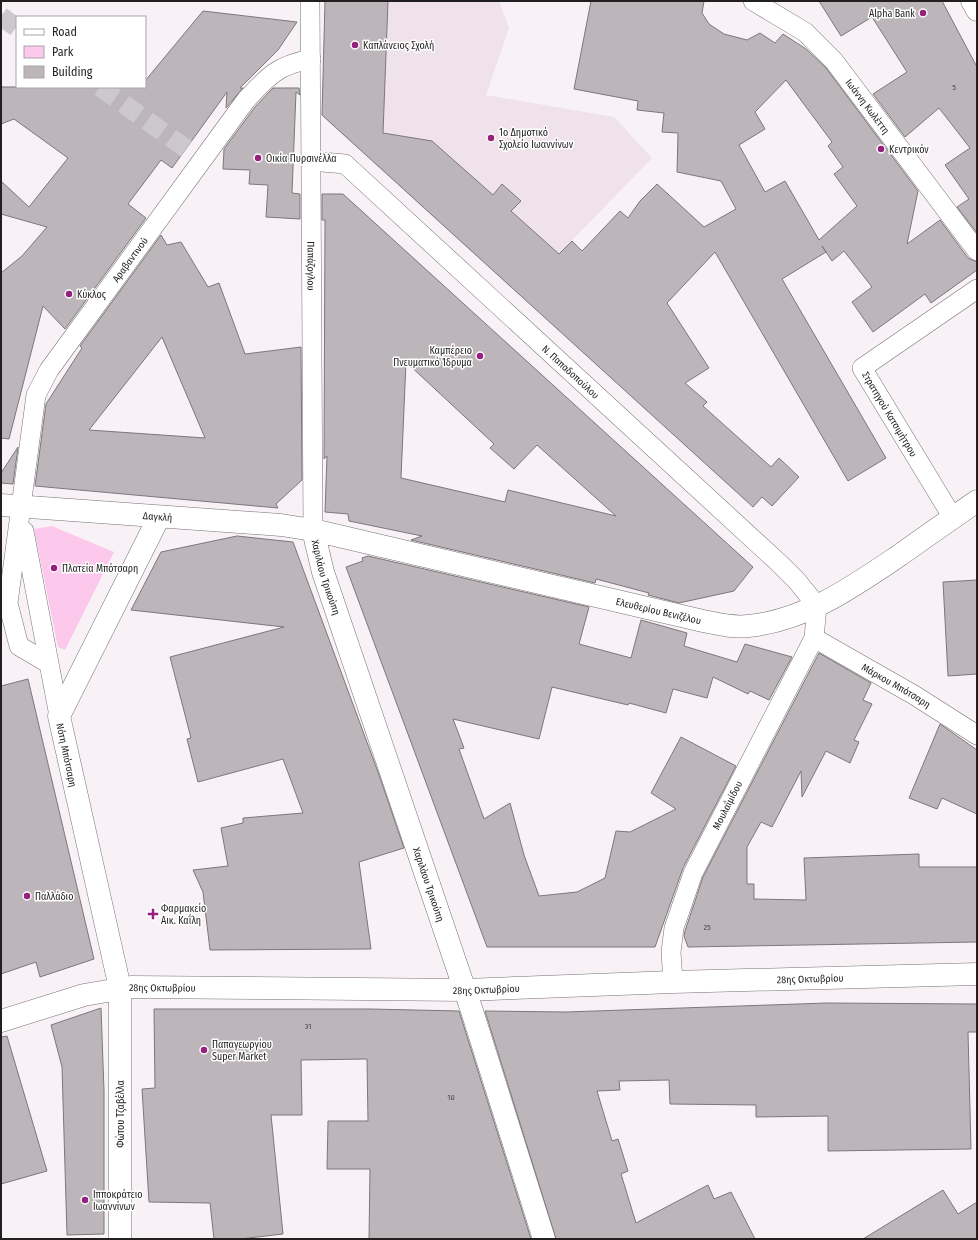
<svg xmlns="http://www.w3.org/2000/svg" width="978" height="1240" viewBox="0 0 978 1240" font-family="'Fira Sans Condensed',sans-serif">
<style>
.built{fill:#efe2ea}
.green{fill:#fcc9ec}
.building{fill:#bcb6ba;stroke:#7d777b;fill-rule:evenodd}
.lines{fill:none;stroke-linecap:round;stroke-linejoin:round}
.pedestrian-tunnel{stroke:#cdc8cb;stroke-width:19;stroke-dasharray:19 10;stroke-linecap:butt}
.pedestrian-casing{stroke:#777175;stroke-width:20}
.minor-casing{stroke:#777175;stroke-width:23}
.tertiary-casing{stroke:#777175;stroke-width:23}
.secondary-casing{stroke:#777175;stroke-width:23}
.primary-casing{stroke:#777175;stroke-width:23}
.pedestrian{stroke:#fff;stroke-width:19}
.minor{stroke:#fff;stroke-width:22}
.tertiary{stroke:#fff;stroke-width:22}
.secondary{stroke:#fff;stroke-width:22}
.primary{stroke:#fff;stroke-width:22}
.poi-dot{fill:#96207c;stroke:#fff;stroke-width:1.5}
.labels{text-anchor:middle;stroke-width:3;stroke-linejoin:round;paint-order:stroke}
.number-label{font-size:8px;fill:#484546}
.poi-label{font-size:10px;fill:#211f20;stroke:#fff;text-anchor:start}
.street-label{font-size:10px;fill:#211f20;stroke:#fff}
</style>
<rect width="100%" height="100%" fill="#f8f2f6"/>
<path class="built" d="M 325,1 L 499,1 L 509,28 L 486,95 L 614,117 L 652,158 L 519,295 L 323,117 Z"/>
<path class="green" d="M 52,526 L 114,552 L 65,650 L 58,647 L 34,529 Z"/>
<path class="building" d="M 325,1 L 388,1 L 383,133 L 432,141 L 493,195 L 502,184 L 521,201 L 511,211 L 559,254 L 572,241 L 582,251 L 620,211 L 628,218 L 640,201 L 657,184 L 704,227 L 736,209 L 721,181 L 677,172 L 678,133 L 662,132 L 664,113 L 637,110 L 638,101 L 574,89 L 591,1 L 704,1 L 702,13 L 709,24 L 724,34 L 747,40 L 760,33 L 775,43 L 783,34 L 806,49 L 826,68 L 918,191 L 907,244 L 940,220 L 968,258 L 977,262 L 977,270 L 931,303 L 925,294 L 873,332 L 852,302 L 872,287 L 844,251 L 832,261 L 822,246 L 826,252 L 782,279 L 886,458 L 848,481 L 715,252 L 667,303 L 709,368 L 685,383 L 707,402 L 703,406 L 771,467 L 779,458 L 799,477 L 772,506 L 762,497 L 753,507 L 322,115 ZM 786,80 L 832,142 L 828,146 L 843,167 L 834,174 L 857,206 L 819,240 L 785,181 L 765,192 L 739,145 L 765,129 L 755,112 Z
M 819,1 L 942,1 L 977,67 L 977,233 L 957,207 L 969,199 L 945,165 L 970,148 L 939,108 L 905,137 L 873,94 L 907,72 L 872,17 L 841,36 Z
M 203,11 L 297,22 L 278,50 L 240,88 L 243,88 L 226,108 L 227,92 L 172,168 L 161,160 L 128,204 L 146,218 L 65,329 L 43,306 L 9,439 L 1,438 L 1,273 L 22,256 L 47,227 L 1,214 L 1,181 L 29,207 L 68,158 L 14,119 L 1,124 L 1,87 L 145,87 L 145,81 Z
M 273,88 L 299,88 L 300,95 L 296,92 L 292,193 L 300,194 L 300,219 L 266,217 L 268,185 L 249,184 L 250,170 L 223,169 L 224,149 L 255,107 Z
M 322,194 L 343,194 L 753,567 L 734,591 L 679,603 L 648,595 L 649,593 L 596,579 L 595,583 L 411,540 L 422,536 L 349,521 L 348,514 L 325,512 L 327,456 L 324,459 L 325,220 L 322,220 ZM 406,362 L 494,444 L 490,448 L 514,469 L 537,445 L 616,516 L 508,490 L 505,502 L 401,478 Z
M 161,235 L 167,245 L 181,242 L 208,287 L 219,283 L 245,354 L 301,347 L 302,480 L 276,504 L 278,508 L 35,486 L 46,404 L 82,348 L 80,346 ZM 162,337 L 205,438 L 89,430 Z
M 18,447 L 13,484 L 1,483 L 1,473 Z
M 237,536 L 293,542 L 378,772 L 404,848 L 359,862 L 371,949 L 210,950 L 203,892 L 193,870 L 228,866 L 221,828 L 243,823 L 243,818 L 303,813 L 283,759 L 198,782 L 187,739 L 191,738 L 170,657 L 284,627 L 131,610 L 161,552 Z
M 368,556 L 589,607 L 579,644 L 631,658 L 641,620 L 687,633 L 684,646 L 737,662 L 745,644 L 792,657 L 769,700 L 750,691 L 748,694 L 713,677 L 707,698 L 673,689 L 666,713 L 629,703 L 628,705 L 552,687 L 539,739 L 453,719 L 464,748 L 459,749 L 484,819 L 510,803 L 524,855 L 539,896 L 577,892 L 605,878 L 616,831 L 630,832 L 676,809 L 651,793 L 681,737 L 736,766 L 683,868 L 655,947 L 487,947 L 346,567 L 363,561 L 362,558 Z
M 977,580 L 977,674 L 948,676 L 943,582 Z
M 819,653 L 871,683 L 863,700 L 872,704 L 854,740 L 859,742 L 850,763 L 826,751 L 802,797 L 801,771 L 772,827 L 761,822 L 747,847 L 747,884 L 754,884 L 754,899 L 806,900 L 804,858 L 919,854 L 919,867 L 977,867 L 977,942 L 688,947 L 684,936 L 685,931 L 703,877 Z
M 28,679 L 94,959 L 40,977 L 36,962 L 1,974 L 1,686 Z
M 940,724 L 977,750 L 977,814 L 942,798 L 937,809 L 909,798 Z
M 827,1003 L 977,1004 L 977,1032 L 968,1032 L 971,1149 L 828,1151 L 828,1116 L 756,1117 L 756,1105 L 670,1104 L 669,1080 L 619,1081 L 620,1090 L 597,1091 L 612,1141 L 618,1139 L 628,1171 L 621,1174 L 636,1223 L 708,1185 L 714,1199 L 731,1192 L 755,1239 L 556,1239 L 485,1011 L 566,1012 Z
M 101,1008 L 104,1091 L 104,1234 L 67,1235 L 62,1067 L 51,1025 Z
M 154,1009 L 370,1009 L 459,1011 L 531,1239 L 369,1239 L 370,1169 L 327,1169 L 328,1121 L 368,1121 L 367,1059 L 301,1060 L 302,1115 L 271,1115 L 283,1234 L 240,1239 L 214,1239 L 210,1203 L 149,1202 L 142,1089 L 155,1088 Z
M 7,1036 L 47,1171 L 1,1184 L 1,1037 Z
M 943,1190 L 958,1214 L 977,1202 L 977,1239 L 863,1239 Z"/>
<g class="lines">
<path class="pedestrian-tunnel" d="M 1,16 L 17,28
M 100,87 L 202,160"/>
<g class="pedestrian-casing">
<g id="pedestrian">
<path id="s1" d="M 310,1 L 313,530"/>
<path id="s2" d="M 753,1 L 805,32 L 834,61 L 977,251"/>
<path id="s3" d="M 311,161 L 345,164 L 780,564 L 797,581 L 817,606 L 814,638 L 693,873 L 674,928 L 671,952 L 673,982"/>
<path d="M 953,518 L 862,368 L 977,289"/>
<path d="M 24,531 L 59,716"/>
<path id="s4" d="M 814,638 L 914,695 L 977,735"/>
<path id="s5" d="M 48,663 L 19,646 L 8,603 L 36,395 L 49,370 L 246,100 C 268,76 278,65 311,59"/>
</g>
</g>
<g class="minor-casing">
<path id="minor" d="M 120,1239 L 120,988 L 59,716 L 159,517"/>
</g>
<g class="tertiary-casing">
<g id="tertiary">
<path id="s6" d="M 313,530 L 323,572 L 472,1011 L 544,1239"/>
</g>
</g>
<g class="secondary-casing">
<g id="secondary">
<path id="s7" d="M 1,505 L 281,525 L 313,530 L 703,621 C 718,624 733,628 748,626 C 805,621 854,586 900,555 C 925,537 951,519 977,501"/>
<path id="s8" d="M 1,1021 L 84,995 L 131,987 L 465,990 L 673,982 L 977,974"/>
</g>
</g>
<g class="primary-casing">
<path id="primary" d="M 972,1 L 977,10"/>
</g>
<use href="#pedestrian" class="pedestrian"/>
<use href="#minor" class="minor"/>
<use href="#tertiary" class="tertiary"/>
<use href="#secondary" class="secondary"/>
<use href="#primary" class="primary"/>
</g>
<g class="poi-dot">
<circle cx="923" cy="13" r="4"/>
<circle cx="355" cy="45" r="4"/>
<circle cx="491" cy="138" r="4"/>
<circle cx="881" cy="149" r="4"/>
<circle cx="258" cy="158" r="4"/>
<circle cx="69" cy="294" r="4"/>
<circle cx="480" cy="356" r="4"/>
<circle cx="54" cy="568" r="4"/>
<circle cx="27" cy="896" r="4"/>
<path d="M151 908h4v4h4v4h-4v4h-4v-4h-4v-4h4z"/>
<circle cx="204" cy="1050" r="4"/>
<circle cx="85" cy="1200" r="4"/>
</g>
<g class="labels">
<g class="number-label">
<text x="954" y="90">5</text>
<text x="707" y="930">25</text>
<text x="308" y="1029">31</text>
<text x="451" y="1100">10</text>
</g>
<g class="poi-label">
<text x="915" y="17" text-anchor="end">Alpha Bank</text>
<text x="363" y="49">Καπλάνειος Σχολή</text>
<text x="499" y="136">1ο Δημοτικό<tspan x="499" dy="12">Σχολείο Ιωαννίνων</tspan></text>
<text x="889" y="153">Κεντρικόν</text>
<text x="266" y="162">Οικία Πυρσινέλλα</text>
<text x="77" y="298">Κύκλος</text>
<text x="472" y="354" text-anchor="end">Καμπέρειο<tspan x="472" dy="12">Πνευματικό Ίδρυμα</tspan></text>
<text x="62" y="572">Πλατεία Μπότσαρη</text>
<text x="35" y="900">Παλλάδιο</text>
<text x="161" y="912">Φαρμακείο<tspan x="161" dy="12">Αικ. Καΐλη</tspan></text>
<text x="212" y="1048">Παπαγεωργίου<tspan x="212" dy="12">Super Market</tspan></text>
<text x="93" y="1198">Ιπποκράτειο<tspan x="93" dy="12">Ιωαννίνων</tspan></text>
</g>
<g class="street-label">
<text dy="4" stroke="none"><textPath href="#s2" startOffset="158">Ιωάννη Κωλέττη</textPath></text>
<text dy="4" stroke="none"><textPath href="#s5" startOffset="453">Αραβαντινού</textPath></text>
<text dy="4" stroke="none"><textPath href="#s1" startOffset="265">Παπάζογλου</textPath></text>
<text dy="4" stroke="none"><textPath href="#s3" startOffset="341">Ν. Παπαδοπούλου</textPath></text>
<text transform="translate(890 414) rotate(59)" y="4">Στρατηγού Κατσιμήτρου</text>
<text dy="4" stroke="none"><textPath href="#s7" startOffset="157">Δαγκλή</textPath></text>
<text dy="4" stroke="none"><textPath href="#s6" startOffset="49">Χαριλάου Τρικούπη</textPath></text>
<text dy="4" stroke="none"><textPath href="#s7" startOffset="668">Ελευθερίου Βενιζέλου</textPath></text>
<text dy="4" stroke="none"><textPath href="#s4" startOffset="95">Μάρκου Μπότσαρη</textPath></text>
<text transform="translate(67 755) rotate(78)" y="4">Νότη Μπότσαρη</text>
<text transform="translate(727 805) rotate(-63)" y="4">Μουλαΐμίδου</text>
<text dy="4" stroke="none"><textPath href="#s6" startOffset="373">Χαριλάου Τρικούπη</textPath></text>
<text dy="4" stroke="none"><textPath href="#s8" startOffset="814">28ης Οκτωβρίου</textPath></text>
<text dy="4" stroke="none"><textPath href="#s8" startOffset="166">28ης Οκτωβρίου</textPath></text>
<text dy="4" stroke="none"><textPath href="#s8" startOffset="490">28ης Οκτωβρίου</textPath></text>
<text transform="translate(120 1114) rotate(-90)" y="4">Φώτου Τζαβέλλα</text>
</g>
</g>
<rect width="978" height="1240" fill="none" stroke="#211f20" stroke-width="4"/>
<rect x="16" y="16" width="130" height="72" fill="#ffffff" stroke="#a6a5a6"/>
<rect x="24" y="29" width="20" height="6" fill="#ffffff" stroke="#a6a5a6"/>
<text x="52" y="36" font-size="12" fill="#211f20">Road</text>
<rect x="24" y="46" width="20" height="12" fill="#fcc9ec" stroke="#a6a5a6"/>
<text x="52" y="56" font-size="12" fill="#211f20">Park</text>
<rect x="24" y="66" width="20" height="12" fill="#bcb6ba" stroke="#a6a5a6"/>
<text x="52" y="76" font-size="12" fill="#211f20">Building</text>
</svg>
